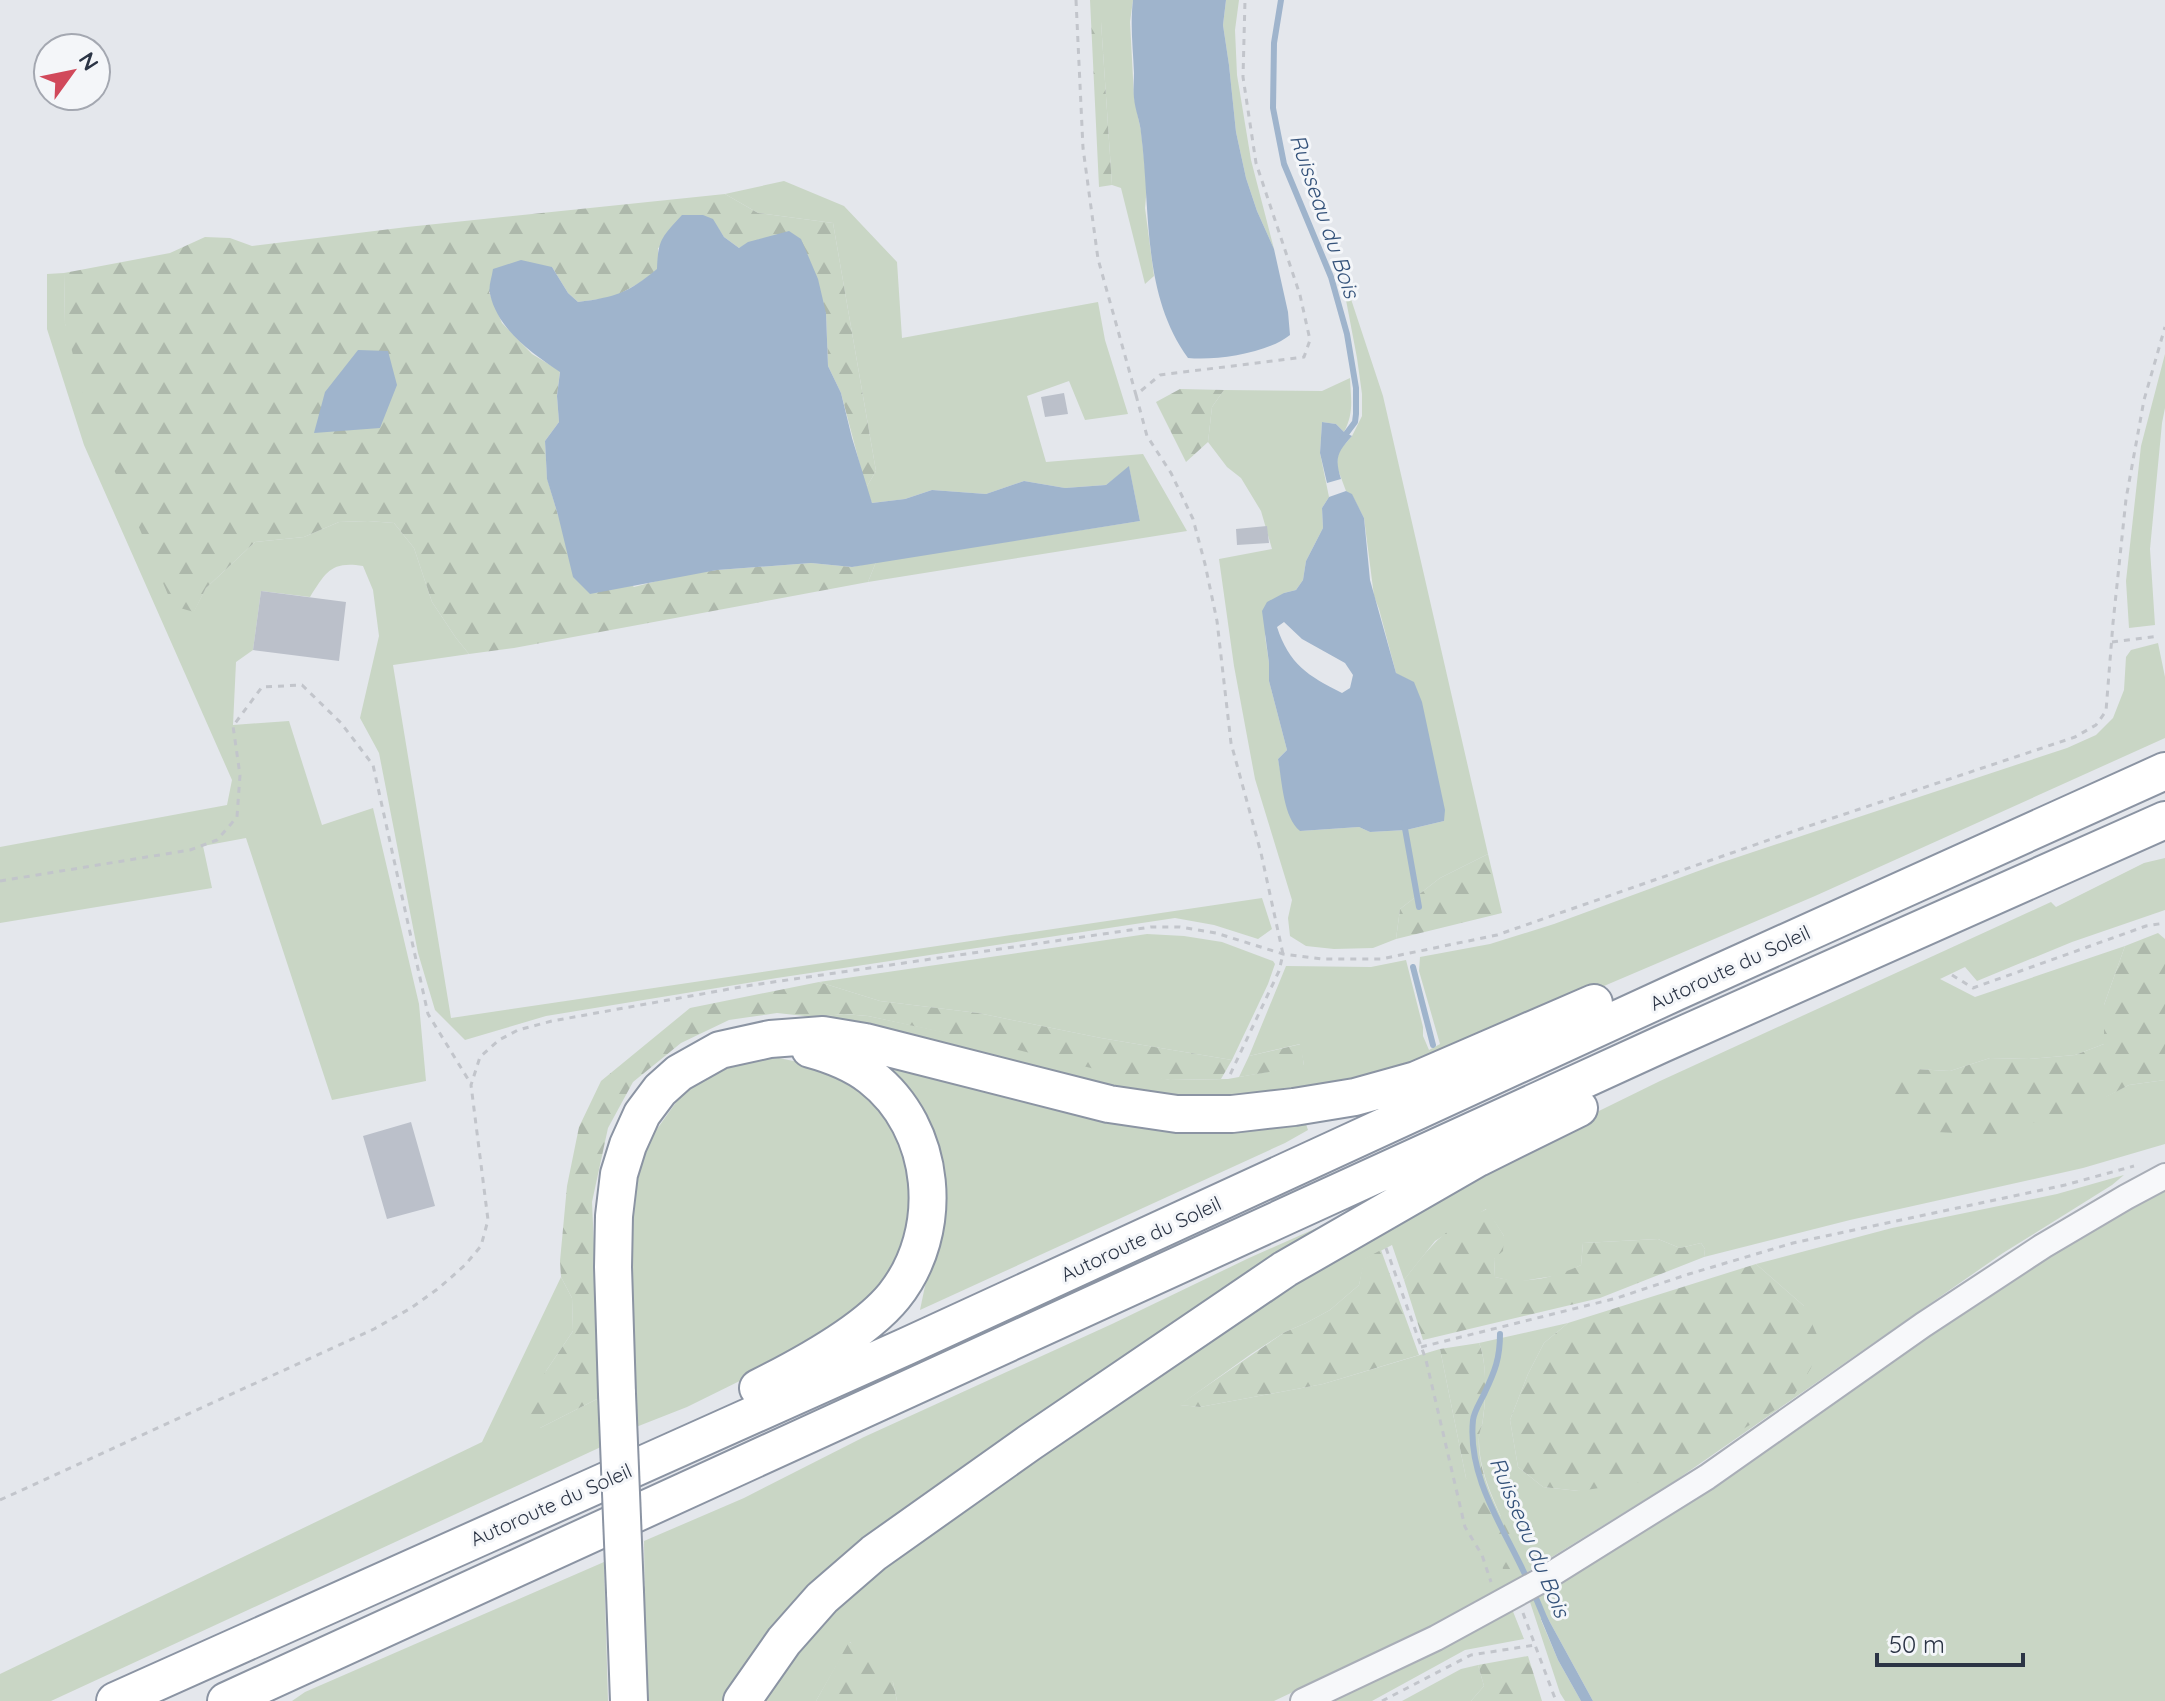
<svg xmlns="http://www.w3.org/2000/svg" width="2165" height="1701" viewBox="0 0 2165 1701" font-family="Quicksand,sans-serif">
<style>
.grass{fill:#c9d6c5}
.forest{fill:url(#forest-firs)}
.water{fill:#9fb4cc;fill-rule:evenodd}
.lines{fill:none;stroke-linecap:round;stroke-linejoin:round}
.stream{stroke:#9fb4cc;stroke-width:6}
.building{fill:#bbc0ca}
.minor-casing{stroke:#a9aeb7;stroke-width:28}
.highway-casing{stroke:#8b94a3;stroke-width:40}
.path{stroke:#c2c5cb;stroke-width:3;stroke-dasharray:6 6;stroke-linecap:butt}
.minor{stroke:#f7f8fa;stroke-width:24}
.highway{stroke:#fff;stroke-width:36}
.highway-bridge-casing{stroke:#8b94a3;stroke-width:40;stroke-linecap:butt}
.highway-bridge{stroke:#fff;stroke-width:36}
.labels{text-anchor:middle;stroke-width:6;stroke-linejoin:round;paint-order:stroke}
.street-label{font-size:20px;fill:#2b3445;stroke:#f4f6f9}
.water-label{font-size:22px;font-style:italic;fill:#34527a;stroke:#f4f6f9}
</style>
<defs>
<pattern id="forest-firs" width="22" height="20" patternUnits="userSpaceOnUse" patternTransform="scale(2)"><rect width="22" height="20" fill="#c9d6c5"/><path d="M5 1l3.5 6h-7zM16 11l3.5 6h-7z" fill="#adb8ab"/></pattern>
</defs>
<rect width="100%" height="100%" fill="#e4e7ec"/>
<path class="grass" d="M 1101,0 L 1133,0 L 1130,22 L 1134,97 L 1141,131 L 1147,186 L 1145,208 L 1154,276 L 1145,284 L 1121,188 L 1112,185 L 1101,22 Z
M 1226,0 L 1239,0 L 1235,30 L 1237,75 L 1251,160 L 1274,249 L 1257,211 L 1246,178 L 1236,132 L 1229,65 L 1223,25 Z
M 784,181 L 844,206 L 897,262 L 902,338 L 1098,302 L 1105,340 L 1128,414 L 1085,420 L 1069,381 L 1027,396 L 1046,462 L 1143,454 L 1187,531 L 868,582 L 876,562 L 1140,521 L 1129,467 L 1106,485 L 1065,488 L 1024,481 L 986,494 L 932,490 L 905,499 L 872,503 L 866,488 L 876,471 L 833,223 L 758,213 L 725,194 Z
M 64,273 L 65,324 L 194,611 L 206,588 L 255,542 L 304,537 L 339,522 L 368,521 L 394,523 L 414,548 L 432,602 L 456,638 L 469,654 L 393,665 L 451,1018 L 1262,898 L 1272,929 L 1258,939 L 1214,925 L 1175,918 L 777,978 L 546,1016 L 465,1040 L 435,1010 L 418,953 L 379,753 L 360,718 L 379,636 L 373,590 L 363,566 C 331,561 326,572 310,597 L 261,591 L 253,650 L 236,662 L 233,725 L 289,721 L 322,825 L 373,808 L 419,1004 L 426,1081 L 332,1100 L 246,838 L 203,846 L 212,888 L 0,923 L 0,847 L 227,805 L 232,780 L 84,445 L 47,329 L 47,274 Z
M 1348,290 L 1383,396 L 1488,854 L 1440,878 L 1400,909 L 1396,939 L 1373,948 L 1334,949 L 1306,946 L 1290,936 L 1288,918 L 1292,900 L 1255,779 L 1234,666 L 1219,559 L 1272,549 L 1261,511 L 1241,478 L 1227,467 L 1208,442 L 1212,407 L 1224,390 L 1322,391 L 1350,378 C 1351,400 1354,413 1344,432 L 1336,424 L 1322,422 L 1320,453 L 1329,497 L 1322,508 L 1323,528 L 1306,561 L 1303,580 L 1296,590 L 1284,593 L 1265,636 L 1269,663 L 1269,681 L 1287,750 L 1278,759 L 1283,784 L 1300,831 L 1359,827 L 1370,832 L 1406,830 L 1444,821 L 1396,673 L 1379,609 L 1374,596 L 1364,518 L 1352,495 L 1346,491 L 1337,467 L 1338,452 L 1352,436 L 1362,416 L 1362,394 L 1357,358 L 1346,300 Z
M 2165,354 L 2165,408 L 2162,423 L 2150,549 L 2155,625 L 2129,628 L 2126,581 L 2141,446 Z
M 2158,643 L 2165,677 L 2165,738 L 1815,896 L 1428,1061 L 1284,1099 L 1152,1100 L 941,1052 L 814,1017 L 844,1014 L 868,1016 L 1170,1080 L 1228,1079 L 1304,1065 L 1300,1044 L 1249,1056 L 1286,966 L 1371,967 L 1406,960 L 1423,1027 L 1423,1036 L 1429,1050 L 1440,1044 L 1419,971 L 1420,957 L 1490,944 L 1554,924 L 1720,863 L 2067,748 L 2096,735 L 2113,718 L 2124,690 L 2126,657 L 2131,650 Z
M 2165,858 L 2165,910 L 2072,942 L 1977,981 L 1965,967 L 1940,979 L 1975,997 L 2125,946 L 2104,1005 L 2104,1044 L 2075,1055 L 2029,1059 L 1990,1058 L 1950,1071 L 1915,1069 L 2105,1097 L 2129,1085 L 2165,1080 L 2165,1144 L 2083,1168 L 1850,1220 L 1704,1257 L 1705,1249 L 1701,1243 L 1680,1248 L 1658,1239 L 1583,1243 L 1581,1265 L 1560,1275 L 1516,1282 L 1495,1277 L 1494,1259 L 1504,1236 L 1486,1209 L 1435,1241 L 1404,1280 L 1392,1245 L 1365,1259 L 1359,1285 L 1330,1310 L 1306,1323 L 1285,1332 L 1251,1354 L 1180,1405 L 1200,1407 L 1323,1384 L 1440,1349 L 1466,1478 L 1501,1517 C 1490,1491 1478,1466 1479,1437 C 1479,1431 1483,1425 1483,1419 C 1486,1400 1487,1360 1479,1343 L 1568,1323 L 1544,1343 L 1528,1374 L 1510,1420 L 1518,1467 L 1543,1487 L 1579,1491 L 1804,1306 L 1756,1264 L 1892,1228 L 2057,1194 L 2124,1175 L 2112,1185 L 2003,1253 L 1672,1483 L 1508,1584 L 1445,1620 L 1274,1701 L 897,1701 L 893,1682 L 850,1642 L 816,1701 L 755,1701 L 833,1602 L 1257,1297 L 1456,1181 L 1660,1081 L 2051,902 L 2056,907 L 2144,863 Z
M 1147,934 L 1184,936 L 1222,942 L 1273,961 L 1275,964 L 1268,984 L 1232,1060 L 1101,1038 L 978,1013 L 880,1001 L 819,982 Z
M 842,1050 L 1305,1121 L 1308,1130 L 1285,1143 L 920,1310 L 930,1262 L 938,1191 Z
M 779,1058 L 817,1066 L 847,1080 L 871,1097 L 894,1124 L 916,1190 L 905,1254 L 868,1304 L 780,1361 L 687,1407 L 636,1427 L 628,1246 L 633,1181 L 652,1136 L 682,1094 L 709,1074 L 751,1060 Z
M 2165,1187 L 2165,1701 L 1593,1701 L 1546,1615 L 1541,1620 L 1558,1660 L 1581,1701 L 1565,1701 L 1560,1693 L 1529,1599 L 2098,1225 Z
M 1348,1214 L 930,1504 L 733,1701 L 646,1701 L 644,1541 L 744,1498 L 864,1437 L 1112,1324 L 1249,1258 Z
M 561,1277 L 572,1298 L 573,1331 L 546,1371 L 540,1428 L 601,1397 L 603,1446 L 51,1701 L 0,1701 L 0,1674 L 482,1442 Z
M 604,1562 L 608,1701 L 292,1701 L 305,1692 Z
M 1512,1609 L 1524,1639 L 1465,1650 L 1372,1701 L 1323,1701 Z
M 1478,1665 L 1484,1686 L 1471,1701 L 1402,1701 L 1461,1669 Z"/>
<path class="forest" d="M 1090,0 L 1101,0 L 1101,22 L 1112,185 L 1099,187 Z
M 725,194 L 758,213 L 833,223 L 876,471 L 866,488 L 841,393 L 828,366 L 826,313 L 760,239 L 739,248 L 724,237 L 712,219 L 658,248 L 658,269 L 641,282 L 614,297 L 578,302 L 568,293 L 552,267 L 489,292 L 502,323 L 532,354 L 560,371 L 557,396 L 559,422 L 545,441 L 547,478 L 558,515 L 634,587 L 680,575 L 717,570 L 811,563 L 852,567 L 876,562 L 868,582 L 514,648 L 469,654 L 456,638 L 432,602 L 414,548 L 394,523 L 368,521 L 339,522 L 304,537 L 255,542 L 206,588 L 194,612 L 173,606 L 86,405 L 65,324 L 64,273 L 170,253 L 205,237 L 230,238 L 252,246 L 407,227 Z
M 1180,389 L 1224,390 L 1212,407 L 1208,442 L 1186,462 L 1156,402 Z
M 1488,854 L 1502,913 L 1396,939 L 1400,909 L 1440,878 Z
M 2158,933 L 2165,939 L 2165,1080 L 2129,1085 L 2106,1097 L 2065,1113 L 1993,1135 L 1937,1132 L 1910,1127 L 1892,1111 L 1888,1094 L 1893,1079 L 1915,1069 L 1950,1071 L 1990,1058 L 2029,1059 L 2075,1055 L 2104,1044 L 2104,1005 L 2125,946 Z
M 819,982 L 880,1001 L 978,1013 L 1101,1038 L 1232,1060 L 1221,1079 L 1170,1080 L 1103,1071 L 973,1039 L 868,1016 L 844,1014 L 814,1017 L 777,1013 L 729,1020 L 681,1043 L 633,1082 L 608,1128 L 592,1202 L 601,1397 L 540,1428 L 529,1419 L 528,1405 L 546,1371 L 573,1331 L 572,1298 L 561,1277 L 560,1261 L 567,1186 L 579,1127 L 601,1081 L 690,1008 Z
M 1301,1044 L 1304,1066 L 1239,1077 L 1249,1056 Z
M 1487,1209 L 1504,1236 L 1503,1251 L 1494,1259 L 1495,1277 C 1525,1285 1553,1278 1581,1265 L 1583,1243 L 1658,1239 L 1680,1248 L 1701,1243 L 1705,1249 L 1704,1257 L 1600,1298 L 1423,1340 L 1404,1280 C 1432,1244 1444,1228 1487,1209 Z
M 1381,1250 L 1419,1355 L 1323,1384 L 1200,1407 L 1179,1405 L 1285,1332 L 1306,1323 L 1330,1310 L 1359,1285 L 1364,1259 Z
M 1756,1264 L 1804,1306 L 1818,1337 L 1811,1368 L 1791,1400 L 1660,1479 L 1579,1491 L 1543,1487 L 1518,1467 L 1510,1420 L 1528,1374 L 1544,1343 L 1568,1323 Z
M 1479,1343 C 1487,1362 1486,1397 1483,1418 C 1483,1424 1480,1430 1479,1436 C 1476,1477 1505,1524 1523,1560 L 1514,1569 L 1503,1569 L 1479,1517 L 1466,1478 L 1440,1349 Z
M 849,1642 L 879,1655 L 893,1682 L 897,1701 L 816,1701 Z
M 1528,1656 L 1542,1701 L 1471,1701 L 1484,1686 L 1478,1665 Z"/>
<path class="water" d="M 1133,0 L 1226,0 L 1223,25 L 1229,65 L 1236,132 L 1246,178 L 1257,211 L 1274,249 L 1288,312 L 1290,335 C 1268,353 1216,361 1188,358 C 1141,293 1151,209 1141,133 C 1140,121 1135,110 1134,98 C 1133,90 1134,81 1134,73 C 1133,48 1130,25 1133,0 Z
M 682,215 L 703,215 L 713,219 L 724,237 L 739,248 L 748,242 L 789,231 L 801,239 L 818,279 L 826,313 L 828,366 L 841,393 L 852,438 L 872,503 L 905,499 L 932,490 L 986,494 L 1024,481 L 1065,488 L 1106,485 L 1129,466 L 1140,521 L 852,567 L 811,563 L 717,570 L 590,594 L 573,577 L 558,515 L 547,479 L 545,441 L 559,422 L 557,396 L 560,372 C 532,353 498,330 490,294 C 488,287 492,277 493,269 L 521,260 L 552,267 L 568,293 L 578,302 C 616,297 628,293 657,269 C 658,239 662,237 682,215 Z
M 358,350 L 388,351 L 397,385 L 380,428 L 314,433 L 325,392 Z
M 1322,422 L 1336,424 L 1344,432 L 1352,436 C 1338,452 1334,457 1341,479 L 1327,483 L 1320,453 Z
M 1346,491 L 1352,494 L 1364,518 L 1370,580 L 1396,673 L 1414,682 L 1422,702 L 1445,810 L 1444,821 L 1406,830 L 1370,832 L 1359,827 L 1300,831 C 1283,817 1282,780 1278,759 L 1287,750 L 1269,681 L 1269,663 L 1262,611 L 1267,602 L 1284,593 L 1296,590 L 1303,580 L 1306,561 L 1323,528 L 1322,508 L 1329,497 ZM 1284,622 L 1302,639 L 1345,663 L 1353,675 L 1350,688 L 1342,693 C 1308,676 1289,664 1277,627 Z
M 1546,1615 L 1593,1701 L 1581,1701 L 1558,1660 L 1541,1619 Z"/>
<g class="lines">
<path class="stream" d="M 1281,0 L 1274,43 L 1273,108 L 1284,164 L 1331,277 L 1347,334 L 1356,388 L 1356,414 L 1355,422 L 1343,438
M 1404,823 L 1419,907
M 1413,967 L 1433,1045
M 1500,1334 C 1500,1358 1495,1371 1485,1392 C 1481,1401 1474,1411 1473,1420 C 1467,1479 1506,1531 1528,1581
M 1533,1591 L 1546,1622"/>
</g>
<path class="building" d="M 1064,393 L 1068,414 L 1045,417 L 1041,397 Z
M 1267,526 L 1269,543 L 1237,545 L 1236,529 Z
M 261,591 L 346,602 L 339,661 L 253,650 Z
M 411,1122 L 435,1206 L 387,1219 L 363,1136 Z"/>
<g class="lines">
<g class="minor-casing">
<path id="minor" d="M 1303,1701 L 1436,1638 L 1542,1580 L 1707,1477 L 1923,1325 L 2043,1246 L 2126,1197 L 2165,1176"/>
</g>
<g class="highway-casing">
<path id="highway" d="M 758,1388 C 800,1367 864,1333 894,1296 C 946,1231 937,1128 871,1077 C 853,1063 832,1055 810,1049
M 617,1394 L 613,1267 L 614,1216 L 619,1174 L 628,1145 L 642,1114 L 660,1090 L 679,1073 L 720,1050 L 770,1039 L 823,1035 L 865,1042 L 1109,1104 L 1177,1114 L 1232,1114 L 1294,1107 L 1355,1097 L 1416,1080 L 1594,1003
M 625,1592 L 629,1701
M 115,1701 L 907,1346 L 1676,992 L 2165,771
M 226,1701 L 1662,1044 L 2165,820
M 742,1701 L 784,1641 L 822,1598 L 874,1553 L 1029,1443 L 1285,1269 L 1478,1158 L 1579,1108"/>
</g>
<path class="path" d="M 1076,0 L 1083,148 L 1098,259 L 1136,395 L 1160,375 L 1304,357 L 1310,340 L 1300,295 L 1256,163 L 1243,77 L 1245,0
M 1136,395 L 1147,436 L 1171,473 L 1193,519 L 1205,564 L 1217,621 L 1231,743 L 1261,853 L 1283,954 L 1279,971 L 1228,1079
M 2112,642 L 2159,636
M 0,881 L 190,850 L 217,840 L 237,817 L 240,775 L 233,726 L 262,687 L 302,685 L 341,723 L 373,765 L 428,1014 L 471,1084
M 1952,975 L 1973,988 L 2146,926 L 2165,923
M 1386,1248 L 1426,1360 L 1465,1527 L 1482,1555 L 1491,1582
M 1421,1347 L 1617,1298 L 1689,1274 L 1793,1243 L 2065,1185 L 2134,1166
M 0,1500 L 374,1329 L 411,1308 L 439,1288 L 465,1265 L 481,1246 L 488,1220 L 471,1085 L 480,1057 L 499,1040 L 518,1030 L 552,1021 L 746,986 L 1151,927 L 1180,927 L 1216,933 L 1283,954 L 1322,959 L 1381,959 L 1497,935 L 1803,828 L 2075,737 L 2096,725 L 2106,711 L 2113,623 L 2126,499 L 2144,400 L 2165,327
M 1523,1613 L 1556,1701
M 1382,1701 L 1471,1655 L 1535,1645"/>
<use href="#minor" class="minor"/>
<use href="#highway" class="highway"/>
<g class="highway-bridge-casing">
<path id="highway-bridge" d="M 617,1394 L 625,1592"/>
</g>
<use href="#highway-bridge" class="highway-bridge"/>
</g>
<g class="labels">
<g class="street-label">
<text transform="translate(1730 968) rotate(-25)" y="7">Autoroute du Soleil</text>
<text transform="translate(1141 1239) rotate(-25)" y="7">Autoroute du Soleil</text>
<text transform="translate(551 1505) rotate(-24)" y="7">Autoroute du Soleil</text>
</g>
<g class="water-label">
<text transform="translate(1325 216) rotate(71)" y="8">Ruisseau du Bois</text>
<text transform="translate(1530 1537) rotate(67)" y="8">Ruisseau du Bois</text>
</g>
</g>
<g transform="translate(72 72) rotate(57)"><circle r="38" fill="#f4f6f9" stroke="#a4a8b1" stroke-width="2"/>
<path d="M0-6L14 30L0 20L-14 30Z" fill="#d1495b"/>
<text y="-12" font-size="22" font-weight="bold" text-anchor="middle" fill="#2b3445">N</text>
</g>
<path d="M1877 1653v12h146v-12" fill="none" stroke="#2b3445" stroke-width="4"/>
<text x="1889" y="1653" font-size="24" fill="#2b3445" stroke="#f4f6f9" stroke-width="6" paint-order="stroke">50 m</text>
</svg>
